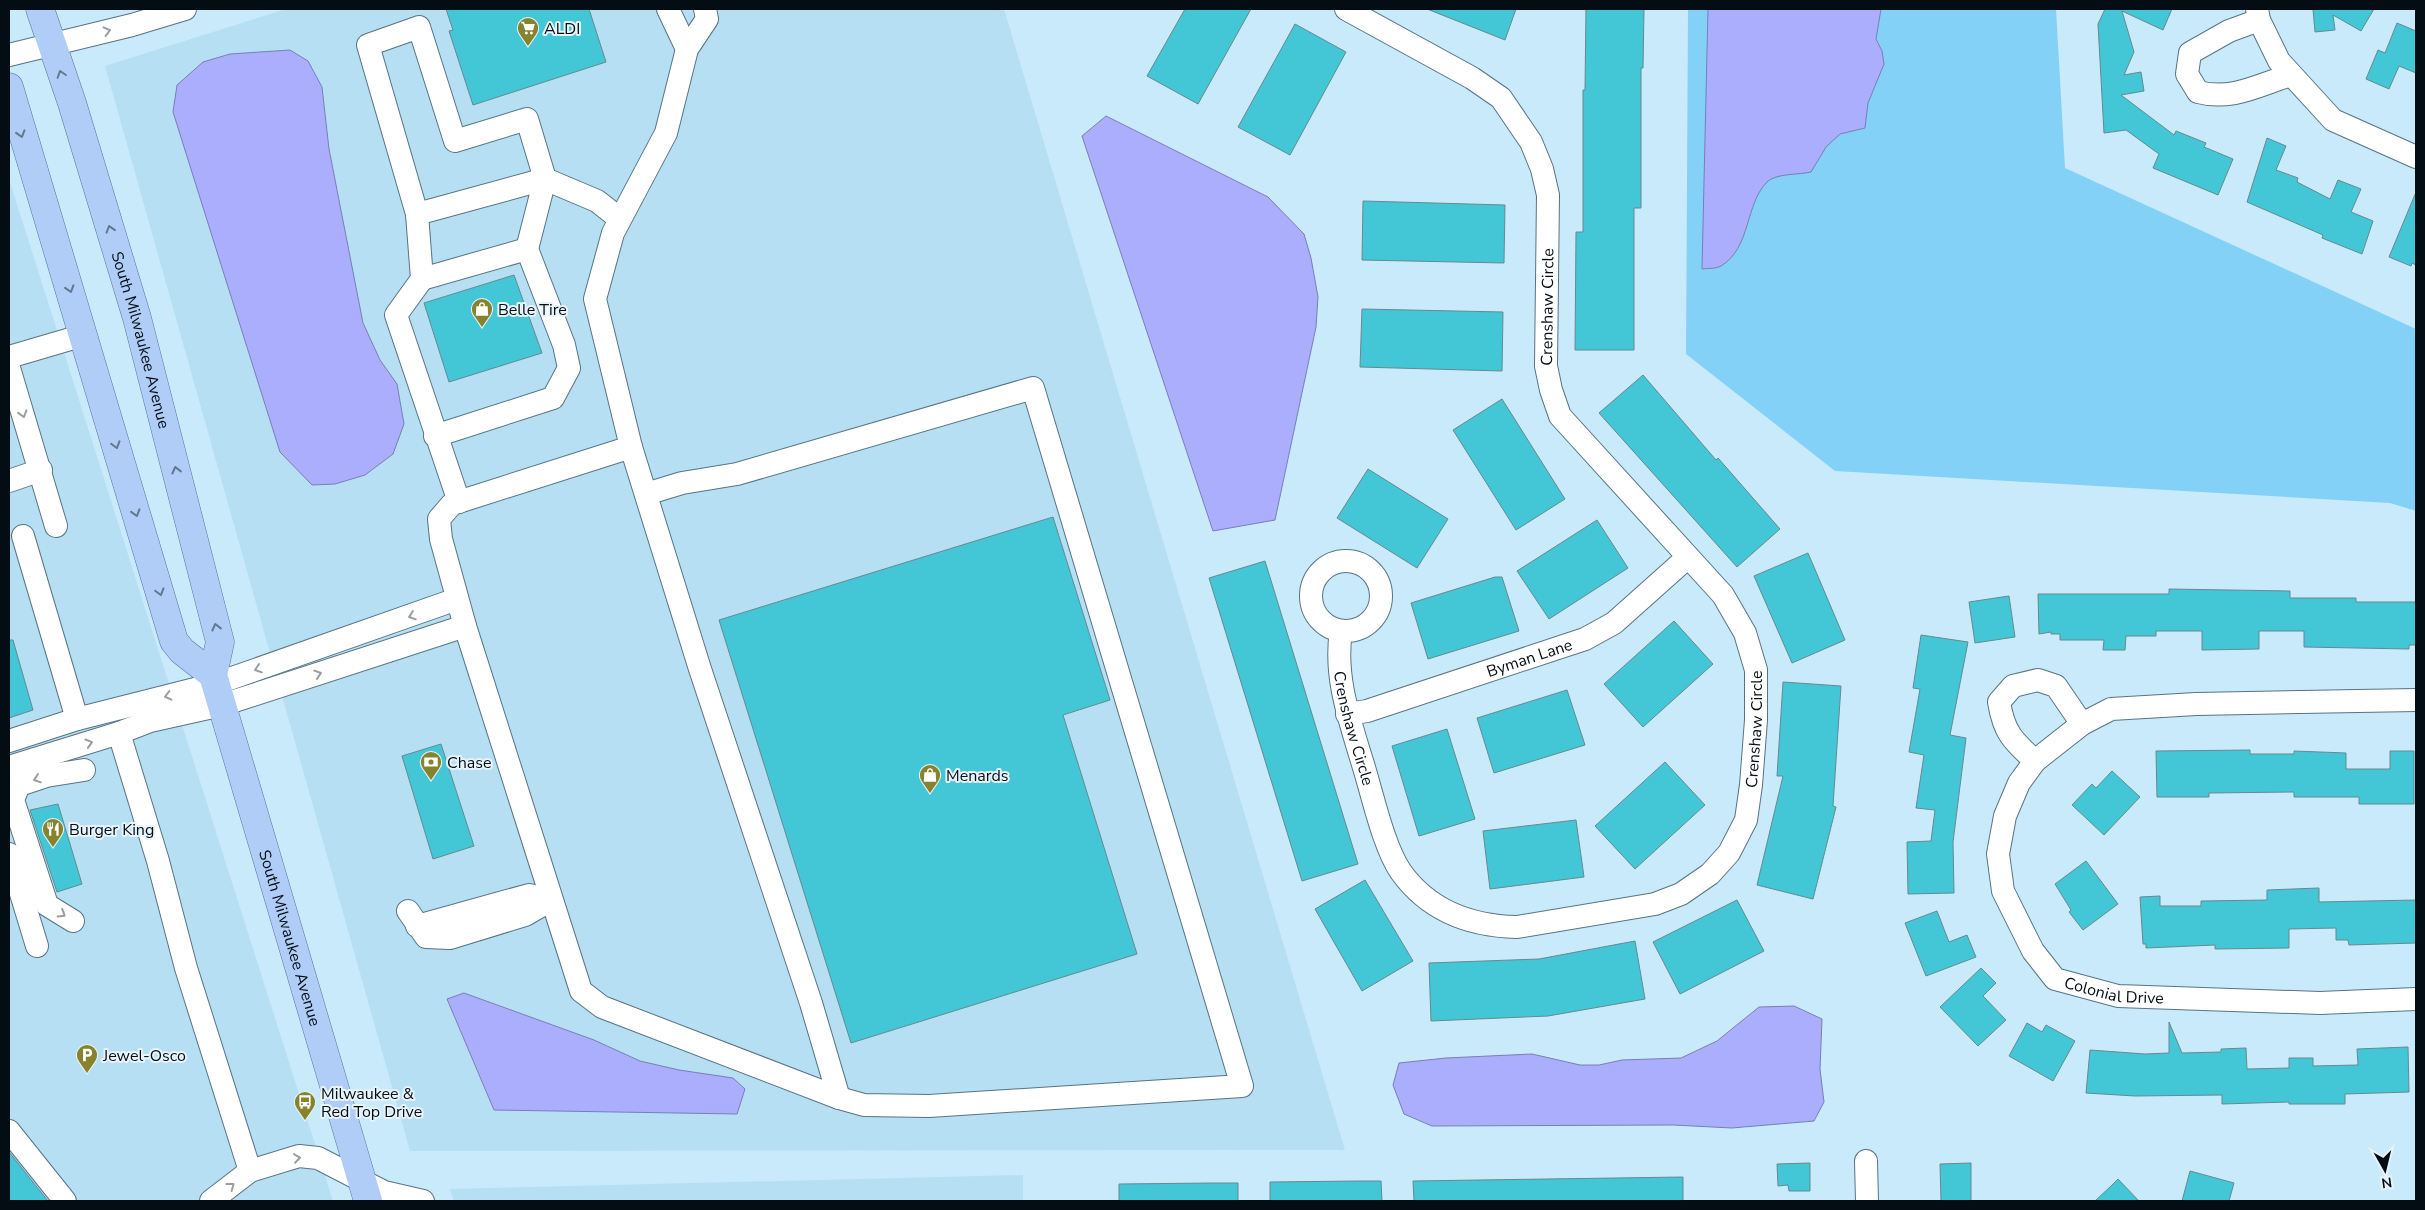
<svg xmlns="http://www.w3.org/2000/svg" width="2425" height="1210" viewBox="0 0 2425 1210" font-family="'Nunito Sans',sans-serif">
<style>
.built{fill:#b6dff4}
.green{fill:#84d1f7}
.water{fill:#aaaefd;stroke:#787eb7}
.building{fill:#43c6d6;stroke:#658a8f}
.lines{fill:none;stroke-linecap:round;stroke-linejoin:round}
.minor-casing{stroke:#577484;stroke-width:24}
.major-casing{stroke:#5074a3;stroke-width:29}
.minor{stroke:#fff;stroke-width:22}
.major{stroke:#afcdf7;stroke-width:28}
.oneway{stroke:#9a9ea1}
.oneway2{stroke:#627790}
.labels{text-anchor:middle;stroke-width:4;stroke-linejoin:round;paint-order:stroke}
.poi-label{font-size:16px;fill:#030d13;stroke:#e7f4fb;text-anchor:start}
.street-label{font-size:16px;fill:#030d13;stroke:#e7f4fb}
</style>
<rect width="100%" height="100%" fill="#c9eafb"/>
<path class="built" d="M 286,9 L 1004,9 L 1345,1150 L 410,1151 L 105,66 Z
M 9,179 L 333,1201 L 9,1201 Z
M 1023,1175 L 1023,1201 L 454,1201 L 450,1189 Z"/>
<path class="green" d="M 1688,9 L 2056,9 L 2065,168 L 2416,329 L 2416,511 L 2390,503 L 1835,471 L 1686,354 Z"/>
<path class="water" d="M 1708,9 L 1881,9 L 1876,39 L 1882,51 L 1884,64 L 1868,103 L 1865,128 L 1840,134 L 1826,147 L 1811,172 C 1799,175 1776,173 1767,182 C 1745,204 1751,248 1721,266 C 1716,269 1708,268 1702,269 Z
M 290,50 L 308,61 L 322,87 L 329,149 L 363,323 L 380,360 L 397,384 L 404,424 L 393,454 L 365,475 L 335,484 L 312,485 L 280,452 L 173,112 L 177,85 L 203,62 L 230,54 Z
M 1106,116 L 1268,197 L 1304,234 L 1311,258 L 1318,297 L 1316,327 L 1275,520 L 1213,531 L 1082,136 Z
M 464,993 L 594,1040 L 640,1061 L 679,1070 L 733,1078 L 745,1089 L 737,1114 L 494,1110 L 447,999 Z
M 1794,1006 L 1822,1019 L 1820,1069 L 1824,1102 L 1814,1121 L 1732,1128 L 1673,1125 L 1432,1126 L 1404,1114 L 1393,1085 L 1399,1063 L 1446,1058 L 1532,1054 L 1580,1065 L 1599,1065 L 1622,1060 L 1681,1058 L 1717,1041 L 1759,1007 Z"/>
<path class="building" d="M 446,9 L 589,9 L 606,62 L 473,105 L 449,31 L 453,30 Z
M 1185,9 L 1251,9 L 1198,104 L 1147,76 Z
M 1427,9 L 1516,9 L 1505,40 Z
M 1586,9 L 1644,9 L 1643,68 L 1641,68 L 1641,208 L 1634,208 L 1634,350 L 1575,350 L 1576,232 L 1583,232 L 1583,90 L 1585,90 Z
M 2105,9 L 2172,9 L 2163,30 L 2122,11 L 2134,52 L 2124,75 L 2141,72 L 2144,91 L 2121,95 L 2174,135 L 2176,131 L 2206,143 L 2204,147 L 2233,159 L 2218,195 L 2153,168 L 2159,154 L 2126,130 L 2104,133 L 2098,24 Z
M 2313,9 L 2374,9 L 2361,31 L 2333,15 L 2335,30 L 2315,32 Z
M 2397,23 L 2416,31 L 2416,73 L 2399,66 L 2389,89 L 2366,79 L 2378,50 L 2385,53 Z
M 1295,24 L 1346,52 L 1290,155 L 1238,127 Z
M 2267,138 L 2286,146 L 2276,170 L 2298,178 L 2297,182 L 2330,199 L 2338,180 L 2361,189 L 2351,212 L 2373,221 L 2362,254 L 2322,238 L 2323,235 L 2247,202 Z
M 2416,192 L 2416,265 L 2412,263 L 2411,266 L 2389,257 Z
M 1363,201 L 1505,205 L 1504,263 L 1362,260 Z
M 514,275 L 542,353 L 449,382 L 424,303 Z
M 1362,309 L 1503,312 L 1502,371 L 1360,367 Z
M 1643,375 L 1716,460 L 1718,458 L 1780,529 L 1737,567 L 1599,413 Z
M 1502,399 L 1565,499 L 1516,530 L 1453,430 Z
M 1368,469 L 1448,519 L 1417,568 L 1337,518 Z
M 1053,517 L 1110,700 L 1063,715 L 1137,954 L 851,1043 L 719,620 Z
M 1597,520 L 1628,568 L 1549,619 L 1517,571 Z
M 1808,553 L 1845,640 L 1792,663 L 1754,576 Z
M 1265,561 L 1358,864 L 1302,881 L 1209,578 Z
M 1495,577 L 1502,577 L 1519,631 L 1428,659 L 1411,603 Z
M 2169,589 L 2290,591 L 2290,598 L 2356,598 L 2356,602 L 2416,602 L 2416,645 L 2409,645 L 2409,649 L 2304,647 L 2304,631 L 2259,631 L 2259,649 L 2202,650 L 2202,631 L 2156,631 L 2156,636 L 2126,636 L 2125,650 L 2103,650 L 2104,640 L 2060,640 L 2060,634 L 2051,634 L 2051,632 L 2039,634 L 2038,594 L 2169,594 Z
M 2009,596 L 2015,637 L 1975,643 L 1969,602 Z
M 1674,621 L 1713,664 L 1643,727 L 1604,684 Z
M 1921,635 L 1968,642 L 1950,735 L 1966,738 L 1953,842 L 1954,893 L 1908,894 L 1907,842 L 1931,841 L 1935,810 L 1916,808 L 1924,755 L 1909,752 L 1920,689 L 1913,688 Z
M 9,640 L 13,640 L 33,710 L 9,718 Z
M 1783,682 L 1841,686 L 1833,806 L 1836,807 L 1813,899 L 1757,885 L 1783,776 L 1777,776 Z
M 1567,690 L 1585,745 L 1494,773 L 1477,718 Z
M 1447,729 L 1475,819 L 1419,836 L 1392,746 Z
M 441,744 L 474,846 L 433,859 L 402,756 Z
M 2250,750 L 2250,754 L 2294,754 L 2294,751 L 2346,753 L 2346,769 L 2390,769 L 2390,751 L 2414,751 L 2414,804 L 2359,804 L 2359,797 L 2294,797 L 2294,792 L 2209,793 L 2209,797 L 2157,797 L 2156,751 Z
M 1665,762 L 1705,805 L 1635,869 L 1595,826 Z
M 2112,771 L 2140,797 L 2104,835 L 2072,805 L 2092,784 L 2096,788 Z
M 58,804 L 82,884 L 57,892 L 30,810 Z
M 1576,820 L 1584,877 L 1490,889 L 1483,831 Z
M 2086,861 L 2118,904 L 2083,930 L 2069,912 L 2071,910 L 2055,884 Z
M 1365,880 L 1413,961 L 1362,991 L 1315,909 Z
M 2319,888 L 2319,902 L 2416,900 L 2416,943 L 2349,945 L 2348,940 L 2336,940 L 2336,928 L 2289,929 L 2289,948 L 2215,949 L 2215,945 L 2146,948 L 2146,944 L 2143,944 L 2140,897 L 2160,896 L 2160,906 L 2201,906 L 2201,901 L 2267,900 L 2267,890 Z
M 1737,900 L 1764,951 L 1680,994 L 1653,942 Z
M 1937,911 L 1949,942 L 1967,935 L 1976,957 L 1926,976 L 1905,923 Z
M 1635,941 L 1645,999 L 1548,1016 L 1431,1021 L 1429,963 L 1539,959 Z
M 1981,968 L 1996,983 L 1983,996 L 2006,1020 L 1978,1046 L 1940,1007 Z
M 2169,1022 L 2182,1053 L 2221,1052 L 2221,1049 L 2246,1048 L 2247,1069 L 2289,1068 L 2289,1058 L 2313,1058 L 2313,1066 L 2358,1065 L 2357,1049 L 2408,1047 L 2409,1092 L 2345,1094 L 2345,1104 L 2289,1104 L 2289,1102 L 2222,1104 L 2222,1095 L 2135,1096 L 2086,1093 L 2090,1050 L 2145,1054 L 2169,1053 Z
M 2027,1023 L 2042,1032 L 2046,1025 L 2075,1041 L 2053,1081 L 2009,1056 Z
M 9,1152 L 48,1201 L 9,1201 Z
M 1810,1163 L 1810,1191 L 1789,1191 L 1788,1185 L 1778,1186 L 1777,1164 Z
M 1971,1163 L 1971,1201 L 1941,1201 L 1940,1164 Z
M 2190,1171 L 2234,1183 L 2229,1201 L 2182,1201 Z
M 1683,1177 L 1683,1201 L 1414,1201 L 1413,1181 Z
M 2118,1179 L 2139,1201 L 2095,1201 L 2111,1186 Z
M 1359,1181 L 1381,1181 L 1382,1201 L 1270,1201 L 1270,1182 Z
M 1212,1183 L 1238,1183 L 1238,1201 L 1119,1201 L 1119,1184 Z"/>
<g class="lines">
<g class="minor-casing">
<g id="minor">
<path d="M 668,9 L 687,49"/>
<path d="M 2257,9 L 2259,20 L 2279,61 L 2333,120 L 2416,157"/>
<path d="M 2259,20 L 2229,31 L 2190,53 L 2187,74 L 2198,92 C 2232,101 2258,85 2291,75"/>
<path d="M 9,55 L 132,25 L 185,9"/>
<path d="M 417,214 L 422,279 L 396,315 L 459,502"/>
<path d="M 422,279 L 527,249 L 545,179 L 527,119 L 455,141 L 419,27 L 368,45 L 417,214 L 545,179 L 597,201 L 620,219"/>
<path d="M 9,357 L 84,335"/>
<path d="M 9,368 L 56,526"/>
<path d="M 435,436 L 553,398 L 569,368 L 564,345 L 527,249"/>
<path d="M 631,447 L 700,669 L 811,1003 L 839,1098"/>
<path d="M 9,481 L 41,470"/>
<path d="M 646,494 L 682,483 L 737,474 L 1033,388 L 1242,1086 L 929,1106 L 864,1105 L 839,1098 L 602,1007 L 581,991 L 465,626 L 441,539 L 439,519 L 452,504 L 631,447 L 595,299 L 613,233 L 666,133 L 687,49 L 707,19 L 705,9"/>
<path d="M 23,536 L 77,719"/>
<circle cx="1346" cy="596" r="35"/>
<path id="s1" d="M 1341,631 C 1334,676 1349,718 1362,761 C 1372,792 1383,846 1401,872 C 1429,911 1471,926 1517,927 L 1655,904 L 1681,894 L 1710,874 L 1729,853 L 1746,820 L 1751,785 L 1756,720 L 1756,670 L 1745,633 L 1723,595 L 1560,416 L 1551,390 L 1546,366 L 1548,195 L 1542,169 L 1531,142 L 1501,98 L 1472,78 L 1346,9"/>
<path id="s2" d="M 2416,700 L 2196,704 L 2111,709 L 2082,724 L 2035,761 L 2019,783 L 2005,816 L 1998,854 L 2003,891 L 2033,951 L 2055,979 L 2118,996 L 2320,1003 L 2416,999"/>
<path id="s3" d="M 1347,714 L 1367,711 L 1585,639 L 1614,623 L 1688,557"/>
<path d="M 119,733 L 158,861 L 186,968 L 250,1171"/>
<path d="M 9,741 L 77,719 L 215,684 L 457,599"/>
<path d="M 2035,761 C 2013,741 2004,733 1999,702 L 2013,686 L 2038,680 L 2056,686 L 2082,724"/>
<path d="M 9,767 L 119,733 L 150,721 L 222,705 L 465,626"/>
<path d="M 9,854 L 37,946"/>
<path d="M 408,911 L 426,937 L 450,938 L 525,915 L 551,900"/>
<path d="M 73,921 L 47,905 L 13,800 L 19,785 L 46,776 L 84,770"/>
<path d="M 417,926 L 529,895 L 551,900"/>
<path d="M 9,1131 L 65,1201"/>
<path d="M 1866,1161 L 1867,1201"/>
<path d="M 211,1201 L 250,1171 L 299,1156 L 318,1158 L 384,1192 L 423,1201"/>
</g>
</g>
<g class="major-casing">
<g id="major">
<path id="s4" d="M 40,9 L 72,103 L 137,318 L 220,642 L 213,675 L 368,1201"/>
<path d="M 9,87 L 174,641 L 182,651 L 213,675"/>
</g>
</g>
<use href="#minor" class="minor"/>
<use href="#major" class="major"/>
</g>
<defs><path id="oneway-chevron" d="M-2-3.5L2.5 0L-2 3.5" fill="none" stroke-width="1.6" stroke-linecap="round" stroke-linejoin="round" transform="scale(1.25)"/></defs>
<g class="oneway">
<use href="#oneway-chevron" transform="translate(107 31) rotate(-14)"/>
<use href="#oneway-chevron" transform="translate(23 414) rotate(73)"/>
<use href="#oneway-chevron" transform="translate(412 616) rotate(161)"/>
<use href="#oneway-chevron" transform="translate(258 669) rotate(161)"/>
<use href="#oneway-chevron" transform="translate(318 674) rotate(-18)"/>
<use href="#oneway-chevron" transform="translate(168 696) rotate(166)"/>
<use href="#oneway-chevron" transform="translate(89 743) rotate(-17)"/>
<use href="#oneway-chevron" transform="translate(37 779) rotate(161)"/>
<use href="#oneway-chevron" transform="translate(62 914) rotate(32)"/>
<use href="#oneway-chevron" transform="translate(297 1158) rotate(-8)"/>
<use href="#oneway-chevron" transform="translate(231 1186) rotate(-37)"/>
</g>
<g class="oneway2">
<use href="#oneway-chevron" transform="translate(61 74) rotate(-108)"/>
<use href="#oneway-chevron" transform="translate(21 134) rotate(73)"/>
<use href="#oneway-chevron" transform="translate(110 229) rotate(-107)"/>
<use href="#oneway-chevron" transform="translate(70 289) rotate(73)"/>
<use href="#oneway-chevron" transform="translate(116 445) rotate(74)"/>
<use href="#oneway-chevron" transform="translate(176 470) rotate(-104)"/>
<use href="#oneway-chevron" transform="translate(136 513) rotate(73)"/>
<use href="#oneway-chevron" transform="translate(160 592) rotate(74)"/>
<use href="#oneway-chevron" transform="translate(216 627) rotate(-104)"/>
</g>
<defs>
<g id="supermarket-pin" transform="scale(1.125)"><path d="M0 17L-7.5 6A9.5 9.5 0 1 1 7.5 6Z" fill="#86832c" stroke="#e7f4fb"/><path d="M-6-5.5h2.5l.6 2H6L4.5 2H-2.5L-4.4-4H-6ZM-1.5 3.2a1.3 1.3 0 1 0 .1 0ZM3 3.2a1.3 1.3 0 1 0 .1 0Z" fill="#fff"/></g>
<g id="shop-pin" transform="scale(1.125)"><path d="M0 17L-7.5 6A9.5 9.5 0 1 1 7.5 6Z" fill="#86832c" stroke="#e7f4fb"/><path d="M-5-2.5h2.3a2.7 3.5 0 0 1 5.4 0H5L5.5 6h-11ZM-1.5-2.5h3a1.5 2.3 0 0 0-3 0Z" fill="#fff"/></g>
<g id="bank-pin" transform="scale(1.125)"><path d="M0 17L-7.5 6A9.5 9.5 0 1 1 7.5 6Z" fill="#86832c" stroke="#e7f4fb"/><path d="M-6-4H6V4H-6ZM0-2.3a2.3 2.3 0 1 0 0 4.6a2.3 2.3 0 1 0 0-4.6Z" fill="#fff"/></g>
<g id="restaurant-pin" transform="scale(1.125)"><path d="M0 17L-7.5 6A9.5 9.5 0 1 1 7.5 6Z" fill="#86832c" stroke="#e7f4fb"/><path d="M-5-6h1v4h1v-4h1v4h1v-4h1v5L-1.5 .5V6h-2V.5L-5-1ZM5-6V6H3V1.5H1.5Q1.5-4 5-6Z" fill="#fff"/></g>
<g id="parking-pin" transform="scale(1.125)"><path d="M0 17L-7.5 6A9.5 9.5 0 1 1 7.5 6Z" fill="#86832c" stroke="#e7f4fb"/><path d="M-3.5-5.5H1a3.5 3.5 0 0 1 0 7H-1V5.5H-3.5ZM-1-3.4V-.6H.8a1.4 1.4 0 0 0 0-2.8Z" fill="#fff"/></g>
<g id="bus-pin" transform="scale(1.125)"><path d="M0 17L-7.5 6A9.5 9.5 0 1 1 7.5 6Z" fill="#86832c" stroke="#e7f4fb"/><path d="M-5-6H5V4H4V6H2V4H-2V6H-4V4H-5ZM-3.5-4V0h7V-4ZM-3.5 1.2v1.5H-2V1.2ZM2 1.2v1.5H3.5V1.2Z" fill="#fff"/></g>
</defs>
<g fill-rule="evenodd">
<use href="#supermarket-pin" x="528" y="28"/>
<use href="#shop-pin" x="482" y="309"/>
<use href="#bank-pin" x="431" y="762"/>
<use href="#shop-pin" x="930" y="775"/>
<use href="#restaurant-pin" x="53" y="829"/>
<use href="#parking-pin" x="87" y="1055"/>
<use href="#bus-pin" x="305" y="1102"/>
</g>
<g class="labels">
<g class="poi-label">
<text x="544" y="34">ALDI</text>
<text x="498" y="315">Belle Tire</text>
<text x="447" y="768">Chase</text>
<text x="946" y="781">Menards</text>
<text x="69" y="835">Burger King</text>
<text x="103" y="1061">Jewel-Osco</text>
<text x="321" y="1099">Milwaukee &amp;<tspan x="321" dy="18">Red Top Drive</tspan></text>
</g>
<g class="street-label">
<text dy="6" stroke="none"><textPath href="#s1" startOffset="1239">Crenshaw Circle</textPath></text>
<text dy="6" stroke="none"><textPath href="#s4" startOffset="346">South Milwaukee Avenue</textPath></text>
<text dy="6" stroke="none"><textPath href="#s3" startOffset="191">Byman Lane</textPath></text>
<text dy="6" stroke="none"><textPath href="#s1" startOffset="99">Crenshaw Circle</textPath></text>
<text dy="6" stroke="none"><textPath href="#s1" startOffset="744">Crenshaw Circle</textPath></text>
<text dy="6" stroke="none"><textPath href="#s4" startOffset="966">South Milwaukee Avenue</textPath></text>
<text dy="6" stroke="none"><textPath href="#s2" startOffset="700">Colonial Drive</textPath></text>
</g>
</g>
<rect width="2425" height="1210" fill="none" stroke="#030d13" stroke-width="20"/>
<g transform="translate(2385 1170) rotate(172)" stroke="#e7f4fb" stroke-width="4" paint-order="stroke">
<path d="M0-4L9 19L0 12L-9 19Z" fill="#030d13"/>
<text y="-8" font-size="14" font-weight="bold" text-anchor="middle" fill="#030d13">N</text>
</g>
</svg>
